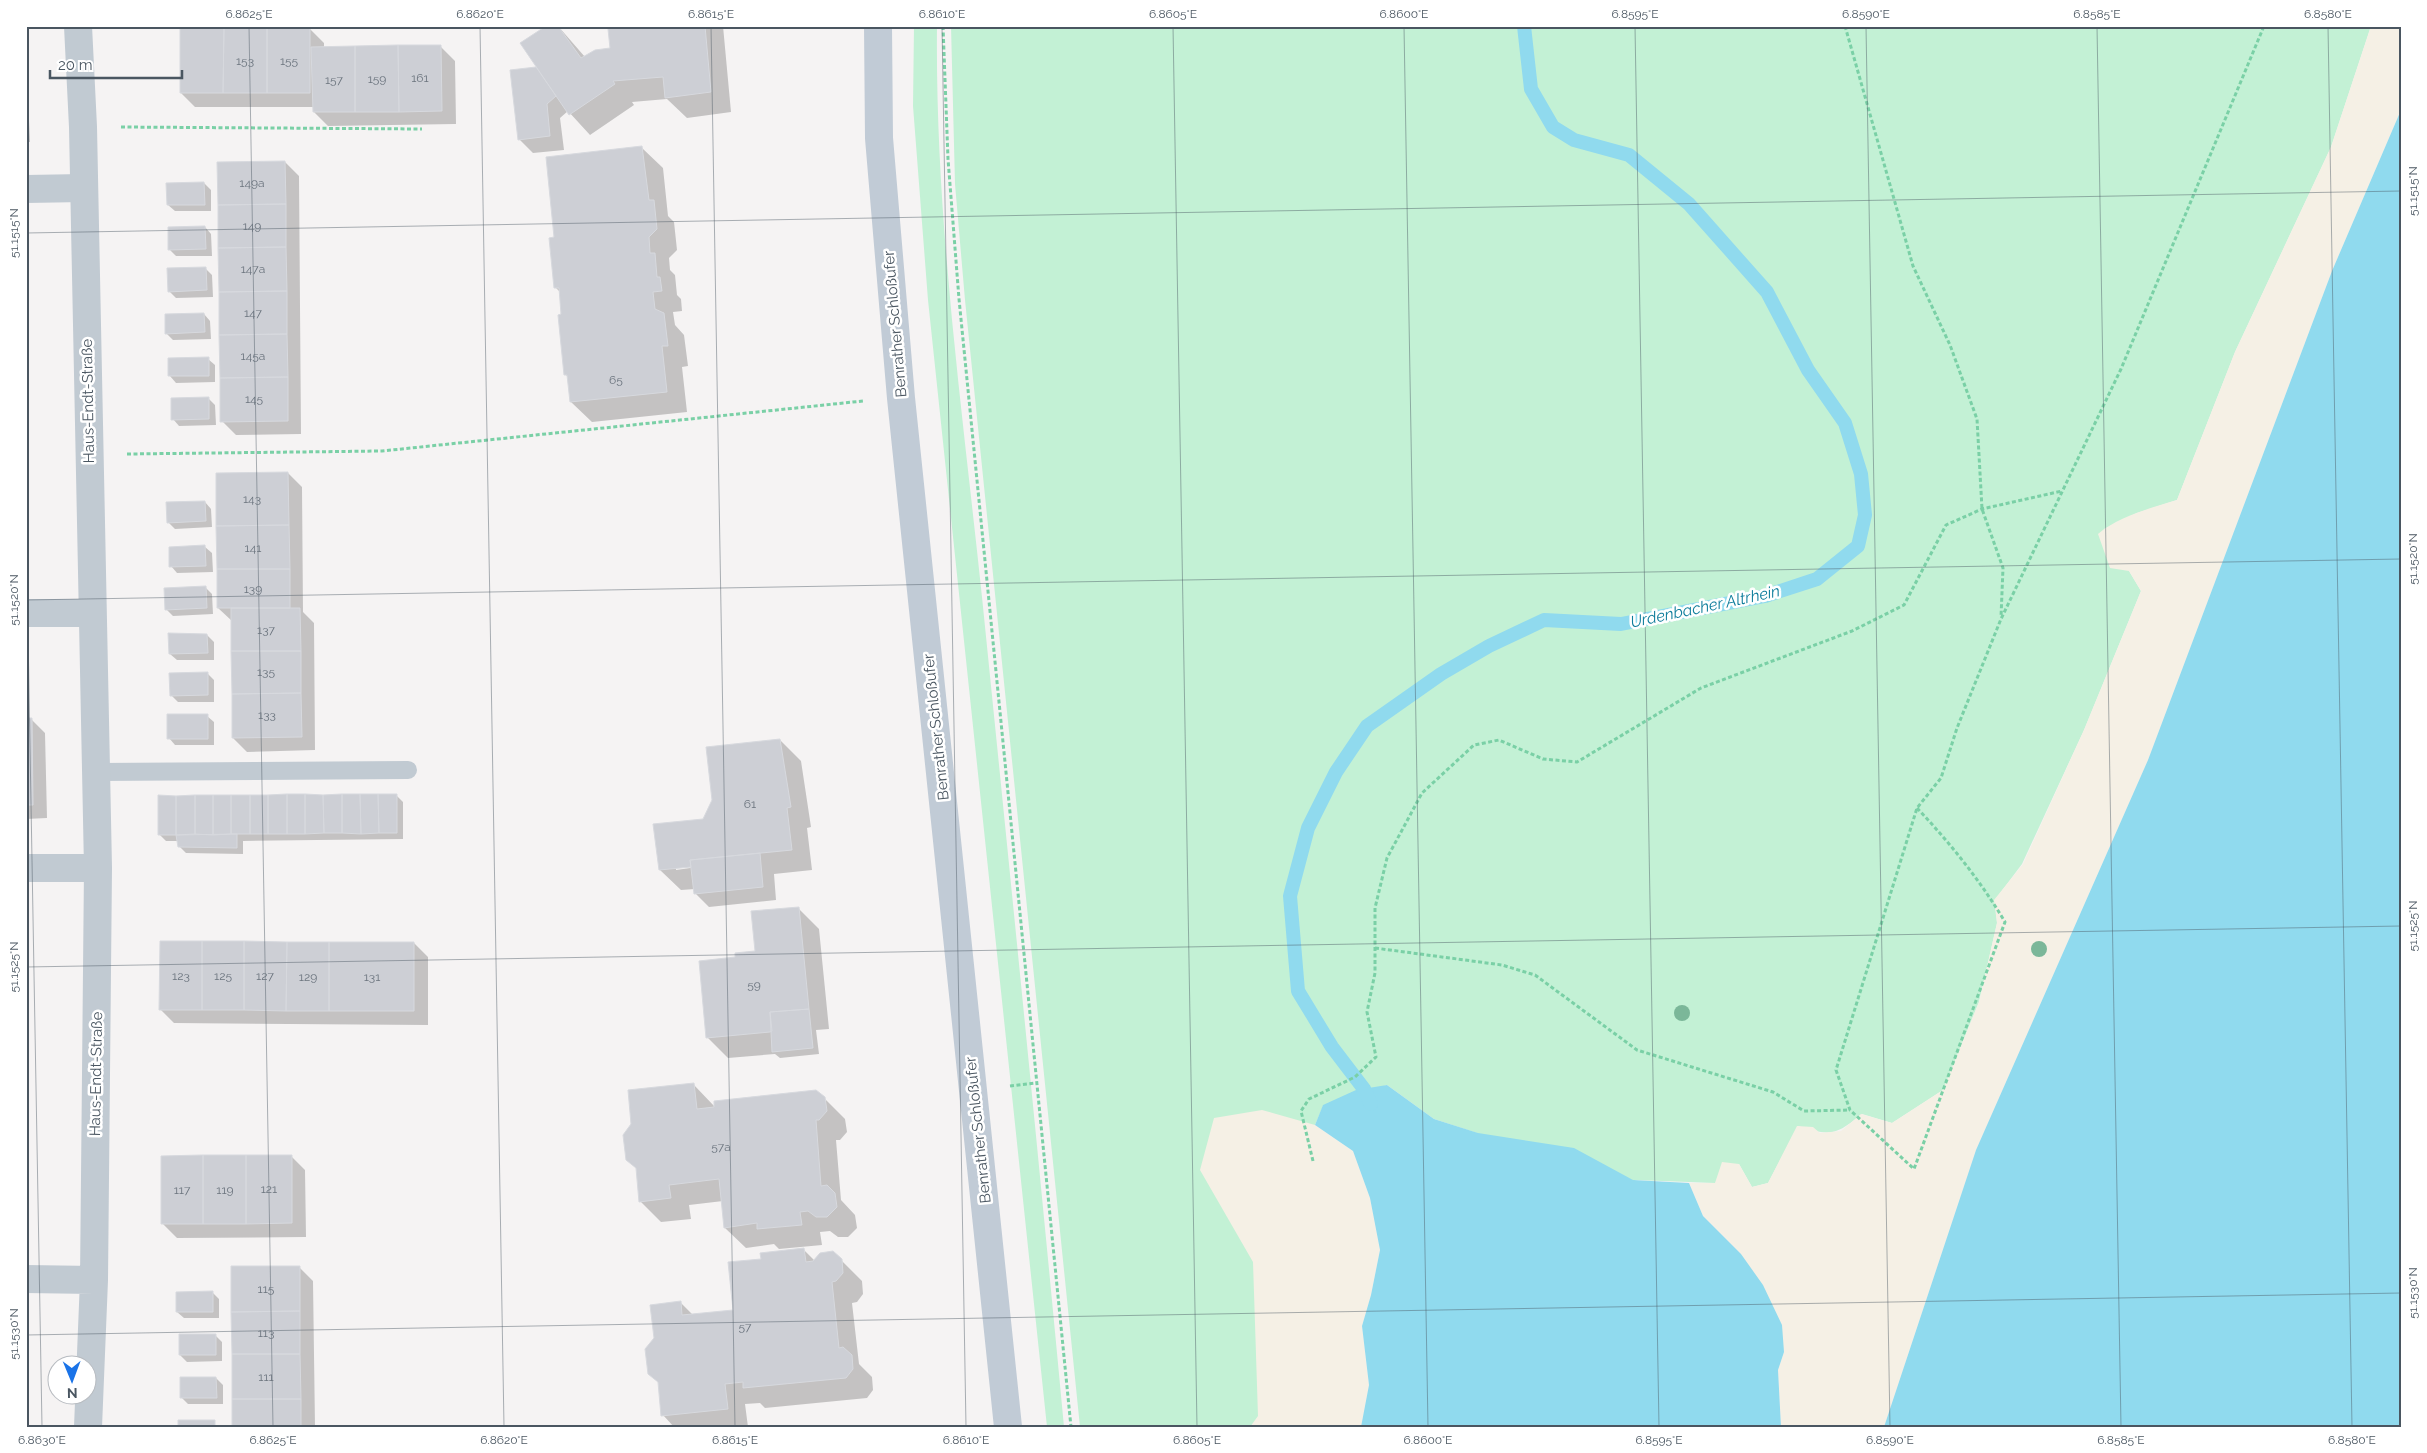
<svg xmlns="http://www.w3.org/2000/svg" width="2427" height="1453" viewBox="0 0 2427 1453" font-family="Raleway,sans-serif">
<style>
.green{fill:#c3f1d5}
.sand{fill:#f5f0e5}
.water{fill:#90daee}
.shadow{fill:#0003;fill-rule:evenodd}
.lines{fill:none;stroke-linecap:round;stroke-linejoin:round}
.stream{stroke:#90daee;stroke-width:14}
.building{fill:#cdcfd5;stroke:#d7d9de}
.path{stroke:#7ad0a6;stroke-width:3;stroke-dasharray:4 2.5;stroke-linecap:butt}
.lane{stroke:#c1cad2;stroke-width:18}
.street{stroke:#c1cad2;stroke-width:28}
.secondary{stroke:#c1cbd6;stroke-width:28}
.tree{fill:#7bb799}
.ticks{fill:none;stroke:#4a5661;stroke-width:1;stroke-opacity:0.45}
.labels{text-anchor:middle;stroke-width:5;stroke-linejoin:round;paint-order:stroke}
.number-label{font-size:12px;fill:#6b747e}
.street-label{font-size:15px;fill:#4a5661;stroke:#fff}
.water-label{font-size:16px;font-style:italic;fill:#0c7c9b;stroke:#fff}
.neatline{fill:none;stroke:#4a5661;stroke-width:2}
.ticks-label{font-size:12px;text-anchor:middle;fill:#4a5661}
</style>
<rect width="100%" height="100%" fill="#f5f3f3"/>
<path class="green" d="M 914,26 L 937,26 C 935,217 962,407 982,597 C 1010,873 1038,1150 1064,1427 L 1047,1427 L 928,300 L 913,106 Z
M 951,26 L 2371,26 L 2331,147 L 2235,352 L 2177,500 L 2137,513 L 2104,529 L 2141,591 L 2084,730 L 2022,864 L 1995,900 L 1997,923 L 1979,1002 L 1943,1090 L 1892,1123 L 1862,1114 C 1835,1136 1830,1136 1798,1126 L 1768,1183 L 1752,1187 L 1739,1164 L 1715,1183 L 1636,1180 L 1625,1188 L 1474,1132 L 1434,1119 L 1387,1085 L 1323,1106 L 1315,1125 L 1284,1427 L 1080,1427 L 965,300 L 955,184 Z"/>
<path class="sand" d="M 2371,26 L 2401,26 L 2401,110 L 2332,271 L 2148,760 L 1976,1150 L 1884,1427 L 1781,1427 L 1778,1370 L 1784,1352 L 1741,1254 L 1703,1216 L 1689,1183 L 1715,1183 L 1722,1162 L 1739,1164 L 1752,1187 L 1768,1183 L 1797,1126 L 1813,1127 L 1820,1133 L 1841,1131 L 1861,1114 L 1892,1123 L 1943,1090 L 1979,1002 L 1997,923 L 1994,900 L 2023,864 L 2084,730 L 2141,591 L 2129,571 L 2110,568 L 2098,534 C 2119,516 2151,508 2177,500 L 2235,352 L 2331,147 Z
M 1262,1110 L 1315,1125 L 1353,1151 L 1370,1198 L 1380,1250 L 1371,1295 L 1362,1326 L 1369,1385 L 1361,1427 L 1250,1427 L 1258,1416 L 1253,1262 L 1200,1170 L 1214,1118 Z"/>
<path class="water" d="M 2401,110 L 2401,1427 L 1884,1427 L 1976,1150 L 2148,760 L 2332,271 Z
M 1387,1085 L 1434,1119 L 1478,1133 L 1574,1148 L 1633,1180 L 1689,1183 L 1703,1216 L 1741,1254 L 1763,1285 L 1782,1325 L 1784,1352 L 1778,1370 L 1781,1427 L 1361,1427 L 1369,1385 L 1362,1326 L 1371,1295 L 1380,1250 L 1370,1198 L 1353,1151 L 1315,1125 L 1323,1105 L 1356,1090 Z"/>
<path class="shadow" d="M 558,26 L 585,57 L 612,49 L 636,26 L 723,26 L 731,112 L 687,118 L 667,99 L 632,102 L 634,105 L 590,135 L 568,111 L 560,118 L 564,150 L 533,153 L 519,139 L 511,71 L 538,68 Z
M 310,29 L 324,43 L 324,48 L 441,47 L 455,61 L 456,124 L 328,126 L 314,112 L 314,107 L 195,107 L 181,93 Z
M 26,56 L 30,142 L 26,142 Z
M 642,148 L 663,168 L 668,216 L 674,222 L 677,250 L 669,258 L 670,270 L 675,275 L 677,295 L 681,299 L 682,311 L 673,312 L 675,325 L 684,335 L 688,366 L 682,367 L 687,412 L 592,422 L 571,402 L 569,378 L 565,374 L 560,292 L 556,288 L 555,238 Z
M 285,162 L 299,176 L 301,434 L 236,435 L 222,421 Z
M 204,183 L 211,190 L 211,211 L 175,211 L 168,205 Z
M 205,227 L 211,234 L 212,256 L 176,256 L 170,250 Z
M 205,268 L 212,275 L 213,297 L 176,298 L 169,291 Z
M 204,314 L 210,321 L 211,339 L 173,340 L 166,333 Z
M 208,359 L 215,365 L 215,382 L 176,383 L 170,376 Z
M 208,398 L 215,405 L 216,425 L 179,426 L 173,419 Z
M 288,473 L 302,487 L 303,612 L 314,623 L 315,750 L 247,752 L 233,738 L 232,621 L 218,608 Z
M 205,502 L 211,509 L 212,527 L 175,529 L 168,522 Z
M 205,547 L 212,553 L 213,572 L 177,573 L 171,566 Z
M 205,587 L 212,594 L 213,614 L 173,616 L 166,609 Z
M 207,635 L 214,642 L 214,660 L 177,660 L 170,654 Z
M 208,674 L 214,680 L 214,702 L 178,702 L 171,695 Z
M 207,716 L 214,722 L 214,745 L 175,745 L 169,738 Z
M 26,719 L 31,719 L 45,733 L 47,818 L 26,819 Z
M 780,740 L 801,761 L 811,827 L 807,828 L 812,870 L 774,874 L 776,900 L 709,907 L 695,893 L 695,889 L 681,890 L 660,870 L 704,820 L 713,800 ZM 697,865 L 697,867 L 676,870 L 676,867 Z
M 396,795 L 403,802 L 403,839 L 243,841 L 243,854 L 186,853 L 179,846 L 178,841 L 166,841 L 159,834 Z
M 798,908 L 819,929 L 829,1029 L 816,1030 L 819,1054 L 780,1058 L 775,1054 L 728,1058 L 707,1037 L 737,958 L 757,952 Z
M 414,943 L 428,957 L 428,1025 L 174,1023 L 160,1009 Z
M 694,1085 L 715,1107 L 824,1098 L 845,1119 L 847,1132 L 840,1140 L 836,1140 L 841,1200 L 855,1215 L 857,1228 L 848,1237 L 838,1237 L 830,1231 L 820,1232 L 822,1245 L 779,1249 L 774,1244 L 746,1248 L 725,1228 L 723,1201 L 689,1205 L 691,1219 L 661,1222 L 640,1201 L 637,1169 L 627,1159 Z
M 291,1156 L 305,1170 L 306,1237 L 177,1238 L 163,1224 Z
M 26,1206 L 29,1208 L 29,1241 L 26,1241 Z
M 804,1250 L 815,1261 L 841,1260 L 862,1281 L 863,1294 L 857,1302 L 852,1303 L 859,1364 L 872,1377 L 873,1390 L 867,1398 L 765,1408 L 760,1403 L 745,1404 L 748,1427 L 674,1427 L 663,1415 L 660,1384 L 649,1373 L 680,1302 L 693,1315 L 734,1312 L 762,1260 Z
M 299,1267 L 313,1281 L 315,1427 L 234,1427 Z
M 212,1292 L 219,1299 L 219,1318 L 184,1318 L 177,1312 Z
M 215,1335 L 222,1342 L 222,1361 L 187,1362 L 180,1355 Z
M 216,1378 L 223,1385 L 223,1404 L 188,1404 L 181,1397 Z"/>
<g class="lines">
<path class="stream" d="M 1371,1104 L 1364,1089 L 1332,1047 L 1298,991 L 1290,896 L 1308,828 L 1336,772 L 1367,726 L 1441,674 L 1489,646 L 1544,620 L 1621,624 L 1765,596 L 1817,579 L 1858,546 L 1865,515 L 1861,474 L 1845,423 L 1808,370 L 1767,292 L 1689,204 L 1629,155 L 1574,140 L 1553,127 L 1531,89 L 1524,26"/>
</g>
<path class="building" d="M 546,26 L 558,26 L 581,58 L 595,50 L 610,48 L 608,29 L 626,26 L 705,26 L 711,92 L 665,98 L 663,77 L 613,81 L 615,84 L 569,115 L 520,43 Z
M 180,28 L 224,28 L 223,93 L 180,93 Z
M 224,28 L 267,28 L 267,93 L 223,93 Z
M 267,28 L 310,28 L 310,93 L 267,93 Z
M 398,45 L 441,45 L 442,111 L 399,112 Z
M 398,45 L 399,112 L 355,112 L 355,46 Z
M 355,46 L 355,112 L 313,112 L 311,47 Z
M 536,67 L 556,96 L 547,104 L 550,136 L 518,140 L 510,70 Z
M 642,146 L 649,200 L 654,200 L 657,229 L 649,237 L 650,253 L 655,253 L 657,277 L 660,277 L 662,291 L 653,292 L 655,309 L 664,313 L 668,346 L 662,346 L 667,392 L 570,402 L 567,375 L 564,375 L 558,315 L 561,314 L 559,288 L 554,288 L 549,238 L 554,237 L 546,157 Z
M 285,161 L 286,204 L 218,205 L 217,162 Z
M 204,182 L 205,205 L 167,205 L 166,183 Z
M 286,204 L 286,247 L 218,248 L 218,205 Z
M 205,226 L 206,249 L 168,250 L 168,227 Z
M 286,247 L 287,291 L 219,292 L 218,248 Z
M 206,267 L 207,290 L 168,292 L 167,268 Z
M 287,291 L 287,334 L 219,335 L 219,292 Z
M 204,313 L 205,332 L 165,334 L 165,314 Z
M 287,334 L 288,377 L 220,378 L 219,335 Z
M 209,357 L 209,376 L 168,376 L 168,358 Z
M 288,377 L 288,421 L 220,422 L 220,378 Z
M 209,397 L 209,419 L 171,420 L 171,398 Z
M 288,472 L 289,525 L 216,526 L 216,473 Z
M 205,501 L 206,521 L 167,523 L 166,502 Z
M 289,525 L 290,569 L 217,569 L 216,526 Z
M 205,545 L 206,566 L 169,567 L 169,547 Z
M 217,569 L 290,569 L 290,608 L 217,608 Z
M 206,586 L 207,608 L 165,610 L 164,588 Z
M 231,608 L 300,608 L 301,651 L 231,651 Z
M 168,633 L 207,634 L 208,653 L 169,654 Z
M 231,651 L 301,651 L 301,693 L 232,694 Z
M 208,672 L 208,695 L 170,696 L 169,673 Z
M 301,693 L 302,737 L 232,738 L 232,694 Z
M 167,714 L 208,714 L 208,739 L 167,739 Z
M 26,718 L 32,718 L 33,805 L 26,805 Z
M 780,739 L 791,807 L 787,808 L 792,850 L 690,860 L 691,867 L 659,870 L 653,824 L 703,819 L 712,800 L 706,747 Z
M 287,794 L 305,794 L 305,834 L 287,834 Z
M 287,794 L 287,834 L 268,834 L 268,795 Z
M 305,794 L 323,795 L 324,833 L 305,834 Z
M 342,794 L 342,833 L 324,833 L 323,795 Z
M 342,794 L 360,794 L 361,834 L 342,833 Z
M 360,794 L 378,794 L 379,833 L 361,834 Z
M 378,794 L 397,794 L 397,833 L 379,833 Z
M 158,795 L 176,796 L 176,835 L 158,835 Z
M 195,795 L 195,834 L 176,835 L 176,796 Z
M 195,795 L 213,795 L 213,835 L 195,834 Z
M 213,795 L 231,795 L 231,834 L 213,835 Z
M 231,795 L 250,795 L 250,834 L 231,834 Z
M 250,795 L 268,795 L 268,834 L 250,834 Z
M 237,834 L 237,848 L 178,847 L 176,835 Z
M 760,853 L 763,887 L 694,894 L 690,860 Z
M 799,907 L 809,1009 L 770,1012 L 772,1031 L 770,1032 L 706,1038 L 699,961 L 735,957 L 735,953 L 755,951 L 751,911 Z
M 160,941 L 202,941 L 202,1010 L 159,1010 Z
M 202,941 L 244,941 L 244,1010 L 202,1010 Z
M 244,941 L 287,942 L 286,1011 L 244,1010 Z
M 287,942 L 329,942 L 329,1011 L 286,1011 Z
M 329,942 L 414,942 L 414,1011 L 329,1011 Z
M 809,1009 L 813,1048 L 772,1052 L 770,1012 Z
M 694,1083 L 697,1109 L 714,1107 L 714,1101 L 816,1090 L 825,1097 L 827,1111 L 819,1120 L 816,1120 L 821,1186 L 827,1185 L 835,1193 L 837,1207 L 827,1217 L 816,1217 L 808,1211 L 800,1212 L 802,1225 L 757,1229 L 757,1223 L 724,1228 L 719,1179 L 669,1185 L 671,1198 L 639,1202 L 636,1168 L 626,1160 L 623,1135 L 631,1124 L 628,1090 Z
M 203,1155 L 203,1224 L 161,1224 L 161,1156 Z
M 203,1155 L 246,1155 L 246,1224 L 203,1224 Z
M 246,1155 L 292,1155 L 292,1223 L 246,1224 Z
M 804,1248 L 806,1262 L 813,1261 L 820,1253 L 833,1251 L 842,1259 L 843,1273 L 836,1281 L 832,1282 L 839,1348 L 843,1347 L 852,1355 L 853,1369 L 846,1378 L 743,1388 L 743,1382 L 725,1384 L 728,1409 L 661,1416 L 658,1382 L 648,1374 L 645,1349 L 654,1338 L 650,1305 L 681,1301 L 682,1315 L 733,1310 L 728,1262 L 761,1259 L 760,1253 Z
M 231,1266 L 300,1266 L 300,1311 L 231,1312 Z
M 213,1291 L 213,1312 L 176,1312 L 176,1292 Z
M 300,1311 L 300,1354 L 232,1354 L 231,1312 Z
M 179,1334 L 216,1334 L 216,1355 L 179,1355 Z
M 232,1354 L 300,1354 L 301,1399 L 232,1399 Z
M 180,1377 L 216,1377 L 217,1398 L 180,1398 Z
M 232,1399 L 301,1399 L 301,1427 L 232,1427 Z
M 178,1420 L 215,1420 L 215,1427 L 178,1427 Z"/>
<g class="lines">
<path class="path" d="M 943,26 L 948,159 L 959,299 L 1071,1427
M 1845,26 L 1913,266 L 1950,345 L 1977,419 L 1982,509 L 2003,568 L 2001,617
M 121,127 L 422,129
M 127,454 L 382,451 L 863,401
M 1917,808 C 1950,843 1980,880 2005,922 L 1914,1169 L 1850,1110 L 1836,1070 L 1917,808 L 1941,778 L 1957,728 L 2001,619 L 2121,369 L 2264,26
M 1375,948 L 1502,965 L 1535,975 L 1637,1050 L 1773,1092 L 1804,1111 L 1850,1110
M 1010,1086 L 1036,1083
M 1313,1161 L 1301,1111 L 1309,1099 L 1355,1077 L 1376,1057 L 1367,1012 L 1375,973 L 1375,908 L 1387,858 L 1422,793 L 1474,745 L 1499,740 L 1543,759 L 1577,762 L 1701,688 L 1852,631 L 1904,605 L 1946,525 L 1982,509 L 2062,491"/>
<path class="lane" d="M 96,772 L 408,770"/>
<path class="street" d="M 78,26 L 83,127 L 98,868 L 94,1280 L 88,1427
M 26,189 L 84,188
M 26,613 L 92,613
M 26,868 L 98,868
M 26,1279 L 94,1280"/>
<path class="secondary" d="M 878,26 L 879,138 L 901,398 L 1008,1427"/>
</g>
<g class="tree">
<circle cx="2039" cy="949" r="8"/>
<circle cx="1682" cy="1013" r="8"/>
</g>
<path class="ticks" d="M 249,26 L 273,1427M 480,26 L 504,1427M 711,26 L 735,1427M 942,26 L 966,1427M 1173,26 L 1197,1427M 1404,26 L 1428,1427M 1635,26 L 1659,1427M 1866,26 L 1890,1427M 2097,26 L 2121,1427M 2328,26 L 2352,1427M 26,233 L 2401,191M 26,519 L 42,1427M 26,600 L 2401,559M 26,967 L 2401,926M 26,1335 L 2401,1293"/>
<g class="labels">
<g class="number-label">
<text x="245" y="65">153</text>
<text x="289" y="65">155</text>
<text x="420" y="82">161</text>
<text x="377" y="83">159</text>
<text x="334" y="84">157</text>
<text x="252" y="187">149a</text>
<text x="252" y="230">149</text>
<text x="253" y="273">147a</text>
<text x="253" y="317">147</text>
<text x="253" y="360">145a</text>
<text x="616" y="384">65</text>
<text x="254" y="403">145</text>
<text x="252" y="503">143</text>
<text x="253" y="552">141</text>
<text x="253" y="593">139</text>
<text x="266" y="634">137</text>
<text x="266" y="676">135</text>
<text x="267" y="719">133</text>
<text x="750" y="808">61</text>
<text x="181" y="980">123</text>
<text x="223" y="980">125</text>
<text x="265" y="980">127</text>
<text x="308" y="981">129</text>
<text x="372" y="981">131</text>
<text x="754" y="989">59</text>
<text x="721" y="1151">57a</text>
<text x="269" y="1193">121</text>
<text x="182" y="1194">117</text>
<text x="225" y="1194">119</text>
<text x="266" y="1293">115</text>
<text x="745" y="1331">57</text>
<text x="266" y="1337">113</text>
<text x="266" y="1381">111</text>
</g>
<g class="street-label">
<text transform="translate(895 324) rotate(-95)" y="5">Benrather Schloßufer</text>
<text transform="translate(88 401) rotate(-91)" y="5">Haus-Endt-Straße</text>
<text transform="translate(936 727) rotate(-96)" y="5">Benrather Schloßufer</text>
<text transform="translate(96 1074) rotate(-89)" y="5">Haus-Endt-Straße</text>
<text transform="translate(978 1130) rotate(-96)" y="5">Benrather Schloßufer</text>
</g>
<g class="water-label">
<text transform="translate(1705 606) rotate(-12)" y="6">Urdenbacher Altrhein</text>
</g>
</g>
<rect width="2427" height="1453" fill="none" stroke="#ffffff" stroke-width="55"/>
<g transform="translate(72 1380) rotate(179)"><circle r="24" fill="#ffffff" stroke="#b7bbc0"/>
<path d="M0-4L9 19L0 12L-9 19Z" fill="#1a73e8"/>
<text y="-8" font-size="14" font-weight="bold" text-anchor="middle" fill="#4a5661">N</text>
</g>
<path d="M50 70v8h132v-8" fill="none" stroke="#4a5661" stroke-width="2.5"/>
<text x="58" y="70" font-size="15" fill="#4a5661" stroke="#ffffff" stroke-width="4" paint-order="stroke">20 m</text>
<rect x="28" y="28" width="2372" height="1398" class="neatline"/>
<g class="ticks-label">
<text x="249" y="18">6.8625°E</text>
<text x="480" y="18">6.8620°E</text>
<text x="711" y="18">6.8615°E</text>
<text x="942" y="18">6.8610°E</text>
<text x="1173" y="18">6.8605°E</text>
<text x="1404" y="18">6.8600°E</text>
<text x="1635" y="18">6.8595°E</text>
<text x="1866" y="18">6.8590°E</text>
<text x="2097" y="18">6.8585°E</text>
<text x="2328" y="18">6.8580°E</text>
<text transform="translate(2413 191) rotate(-90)" y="4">51.1515°N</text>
<text transform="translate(14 233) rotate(-90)" y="4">51.1515°N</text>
<text transform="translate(2413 559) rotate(-90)" y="4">51.1520°N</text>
<text transform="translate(14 600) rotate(-90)" y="4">51.1520°N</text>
<text transform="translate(2413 926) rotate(-90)" y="4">51.1525°N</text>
<text transform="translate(14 967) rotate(-90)" y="4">51.1525°N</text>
<text transform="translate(2413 1293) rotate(-90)" y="4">51.1530°N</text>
<text transform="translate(14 1334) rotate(-90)" y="4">51.1530°N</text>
<text x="42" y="1444">6.8630°E</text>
<text x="273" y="1444">6.8625°E</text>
<text x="504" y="1444">6.8620°E</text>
<text x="735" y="1444">6.8615°E</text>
<text x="966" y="1444">6.8610°E</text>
<text x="1197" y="1444">6.8605°E</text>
<text x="1428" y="1444">6.8600°E</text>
<text x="1659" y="1444">6.8595°E</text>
<text x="1890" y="1444">6.8590°E</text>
<text x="2121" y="1444">6.8585°E</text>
<text x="2352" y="1444">6.8580°E</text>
</g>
</svg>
